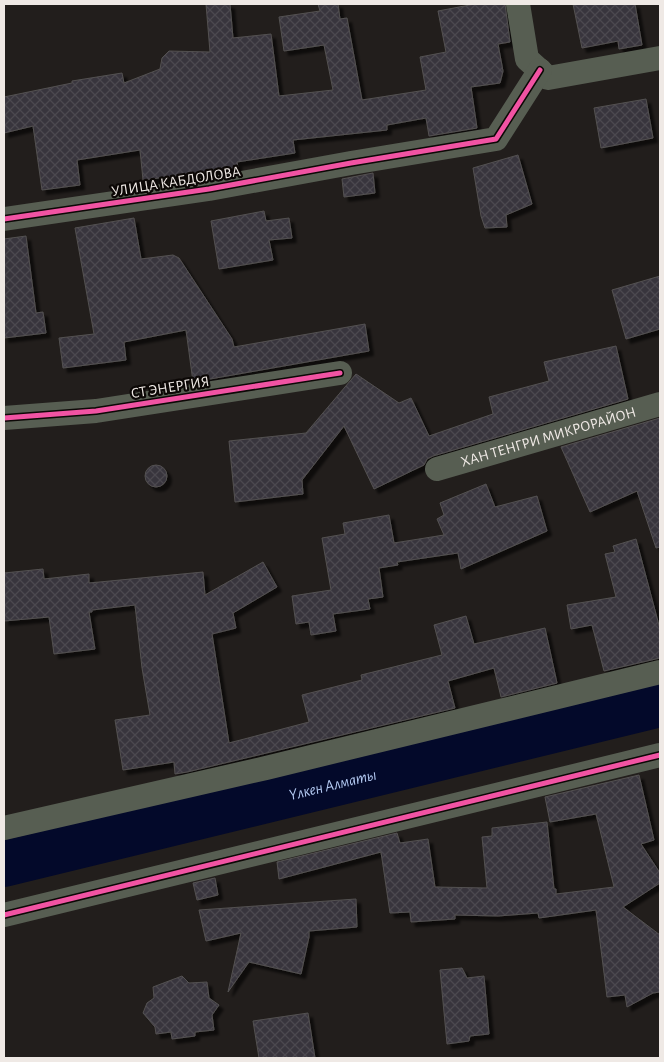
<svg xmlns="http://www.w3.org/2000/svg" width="664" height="1062" viewBox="0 0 664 1062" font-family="'Alegreya Sans',sans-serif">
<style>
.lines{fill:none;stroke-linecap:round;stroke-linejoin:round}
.river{stroke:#03092a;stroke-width:46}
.building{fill:url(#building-cross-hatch);stroke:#535151;filter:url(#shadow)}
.street{stroke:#575e52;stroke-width:24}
.cycleway-casing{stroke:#0c0806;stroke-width:8}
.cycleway{stroke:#f153a3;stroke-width:5}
.labels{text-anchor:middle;stroke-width:4.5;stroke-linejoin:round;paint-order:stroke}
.street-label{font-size:15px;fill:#efe9e5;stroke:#0c0806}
.water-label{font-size:16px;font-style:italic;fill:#b4caf3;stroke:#0c0806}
</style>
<defs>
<pattern id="building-cross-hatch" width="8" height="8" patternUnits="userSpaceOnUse" patternTransform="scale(1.25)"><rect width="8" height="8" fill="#39343c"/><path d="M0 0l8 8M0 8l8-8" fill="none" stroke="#4c484f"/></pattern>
<filter id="shadow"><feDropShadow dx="4.5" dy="4.5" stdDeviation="1" flood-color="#0009"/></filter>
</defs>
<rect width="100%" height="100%" fill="#221e1c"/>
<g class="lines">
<path class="river" id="s1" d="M 4,864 L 660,704"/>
</g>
<path class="building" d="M 206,4 L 230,4 L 233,38 L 271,34 L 279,96 L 333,90 L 324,45 L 284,51 L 279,17 L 320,11 L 318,4 L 338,4 L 340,19 L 347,18 L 362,100 L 426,90 L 420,57 L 446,52 L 438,11 L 475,4 L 505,4 L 510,42 L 498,44 L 503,71 L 500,83 L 471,87 L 477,128 L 429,136 L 426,118 L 387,125 L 387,130 L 293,140 L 295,153 L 237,162 L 238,168 L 143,180 L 140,150 L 77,160 L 80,185 L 42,190 L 33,126 L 4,133 L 4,97 L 72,83 L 72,81 L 122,73 L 124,83 L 160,69 L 162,58 L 169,51 L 210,52 Z
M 573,4 L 635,4 L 642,45 L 619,49 L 618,41 L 582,48 Z
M 646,99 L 653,138 L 601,148 L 594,108 Z
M 518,155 L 532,204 L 506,215 L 507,227 L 485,228 L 481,216 L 473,168 Z
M 373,173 L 375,193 L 344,197 L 342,179 Z
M 264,211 L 266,221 L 289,218 L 292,238 L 269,240 L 273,260 L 219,269 L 211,221 Z
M 134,218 L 141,259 L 173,255 L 179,258 L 232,339 L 234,347 L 365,324 L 369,351 L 193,382 L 186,330 L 124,342 L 126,360 L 63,368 L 59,338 L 94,334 L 75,228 Z
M 26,236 L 36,313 L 43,312 L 46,333 L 4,338 L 4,239 Z
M 660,276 L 660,329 L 626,339 L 612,290 Z
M 616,346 L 628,399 L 433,456 L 427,459 L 424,465 L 374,489 L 344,426 L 302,480 L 303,494 L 235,502 L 229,441 L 306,433 L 356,374 L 399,403 L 411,398 L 429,436 L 493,414 L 489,397 L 549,381 L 544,362 Z
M 660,418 L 660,547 L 656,548 L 637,491 L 590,512 L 561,447 Z
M145 476a11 11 0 1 1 22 0a11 11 0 1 1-22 0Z
M 486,484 L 495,507 L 537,496 L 547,531 L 461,569 L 458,553 L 397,562 L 398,565 L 379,568 L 383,597 L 368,599 L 370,609 L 333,614 L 336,631 L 311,635 L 309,622 L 296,624 L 292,596 L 331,590 L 322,538 L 345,534 L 343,523 L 389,515 L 394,543 L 444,535 L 437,519 L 444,515 L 440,503 Z
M 636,539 L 660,629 L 660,658 L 604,671 L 592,625 L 571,629 L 567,605 L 616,597 L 605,554 L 615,552 L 613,546 Z
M 263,562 L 277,587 L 233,613 L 236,628 L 212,634 L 229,743 L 309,722 L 302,695 L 362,680 L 361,675 L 442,655 L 434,625 L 466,616 L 474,644 L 545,628 L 557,683 L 501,697 L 494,668 L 448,681 L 455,708 L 187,772 L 175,774 L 174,762 L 123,770 L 115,720 L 150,715 L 142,668 L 135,605 L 92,610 L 92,612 L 89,612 L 95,649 L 54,654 L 49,617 L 4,621 L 4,573 L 43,569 L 44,579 L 89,574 L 89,583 L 203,572 L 205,595 Z
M 639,775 L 654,840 L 641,844 L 660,873 L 660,883 L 623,907 L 660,935 L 660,992 L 653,993 L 627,1007 L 625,995 L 607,997 L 596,910 L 539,918 L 538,913 L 498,916 L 455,915 L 455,919 L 411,922 L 410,912 L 390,913 L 381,852 L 279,879 L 277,862 L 397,833 L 400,843 L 428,839 L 435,887 L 487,888 L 482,837 L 492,836 L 492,828 L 547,822 L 554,889 L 556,889 L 556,894 L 614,887 L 596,814 L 550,822 L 545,797 Z
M 215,878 L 218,895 L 197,900 L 193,883 Z
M 356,899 L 357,927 L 309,931 L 309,937 L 301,974 L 249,962 L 228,992 L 241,933 L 206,941 L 199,910 Z
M 462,968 L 467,978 L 484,976 L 489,1034 L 470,1036 L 469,1041 L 447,1044 L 440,970 Z
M 182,976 L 189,983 L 207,982 L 209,998 L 219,1005 L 212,1015 L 214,1030 L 195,1032 L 195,1036 L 172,1039 L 171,1032 L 156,1034 L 155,1027 L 143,1013 L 147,1003 L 154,998 L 153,987 Z
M 308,1013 L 315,1058 L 259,1058 L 253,1021 Z"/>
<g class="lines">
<g class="street">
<path d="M 518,4 L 527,59 L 548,78 L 660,58"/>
<path d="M 4,219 L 209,189 L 351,163 L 496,139 L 540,70"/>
<path d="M 4,418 L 96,411 L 340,373"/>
<path id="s2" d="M 437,469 L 660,404"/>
<path d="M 4,828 L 266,768 L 660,672"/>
<path d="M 4,915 L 660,755"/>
</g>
<g class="cycleway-casing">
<path id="cycleway" d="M 4,219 L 209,189 L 351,163 L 496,139 L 540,70
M 4,418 L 96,411 L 340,373
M 4,915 L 660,755"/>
</g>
<use href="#cycleway" class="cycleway"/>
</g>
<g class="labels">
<g class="street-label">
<text transform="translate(176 181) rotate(-9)" y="5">УЛИЦА КАБДОЛОВА</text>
<text transform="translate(170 387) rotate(-9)" y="5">СТ ЭНЕРГИЯ</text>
<text dy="5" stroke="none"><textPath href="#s2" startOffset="116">ХАН ТЕНГРИ МИКРОРАЙОН</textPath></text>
</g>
<g class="water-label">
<text dy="6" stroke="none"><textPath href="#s1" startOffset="338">Үлкен Алматы</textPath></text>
</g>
</g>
<rect width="664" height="1062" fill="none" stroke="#efe9e5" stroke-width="10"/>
</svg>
